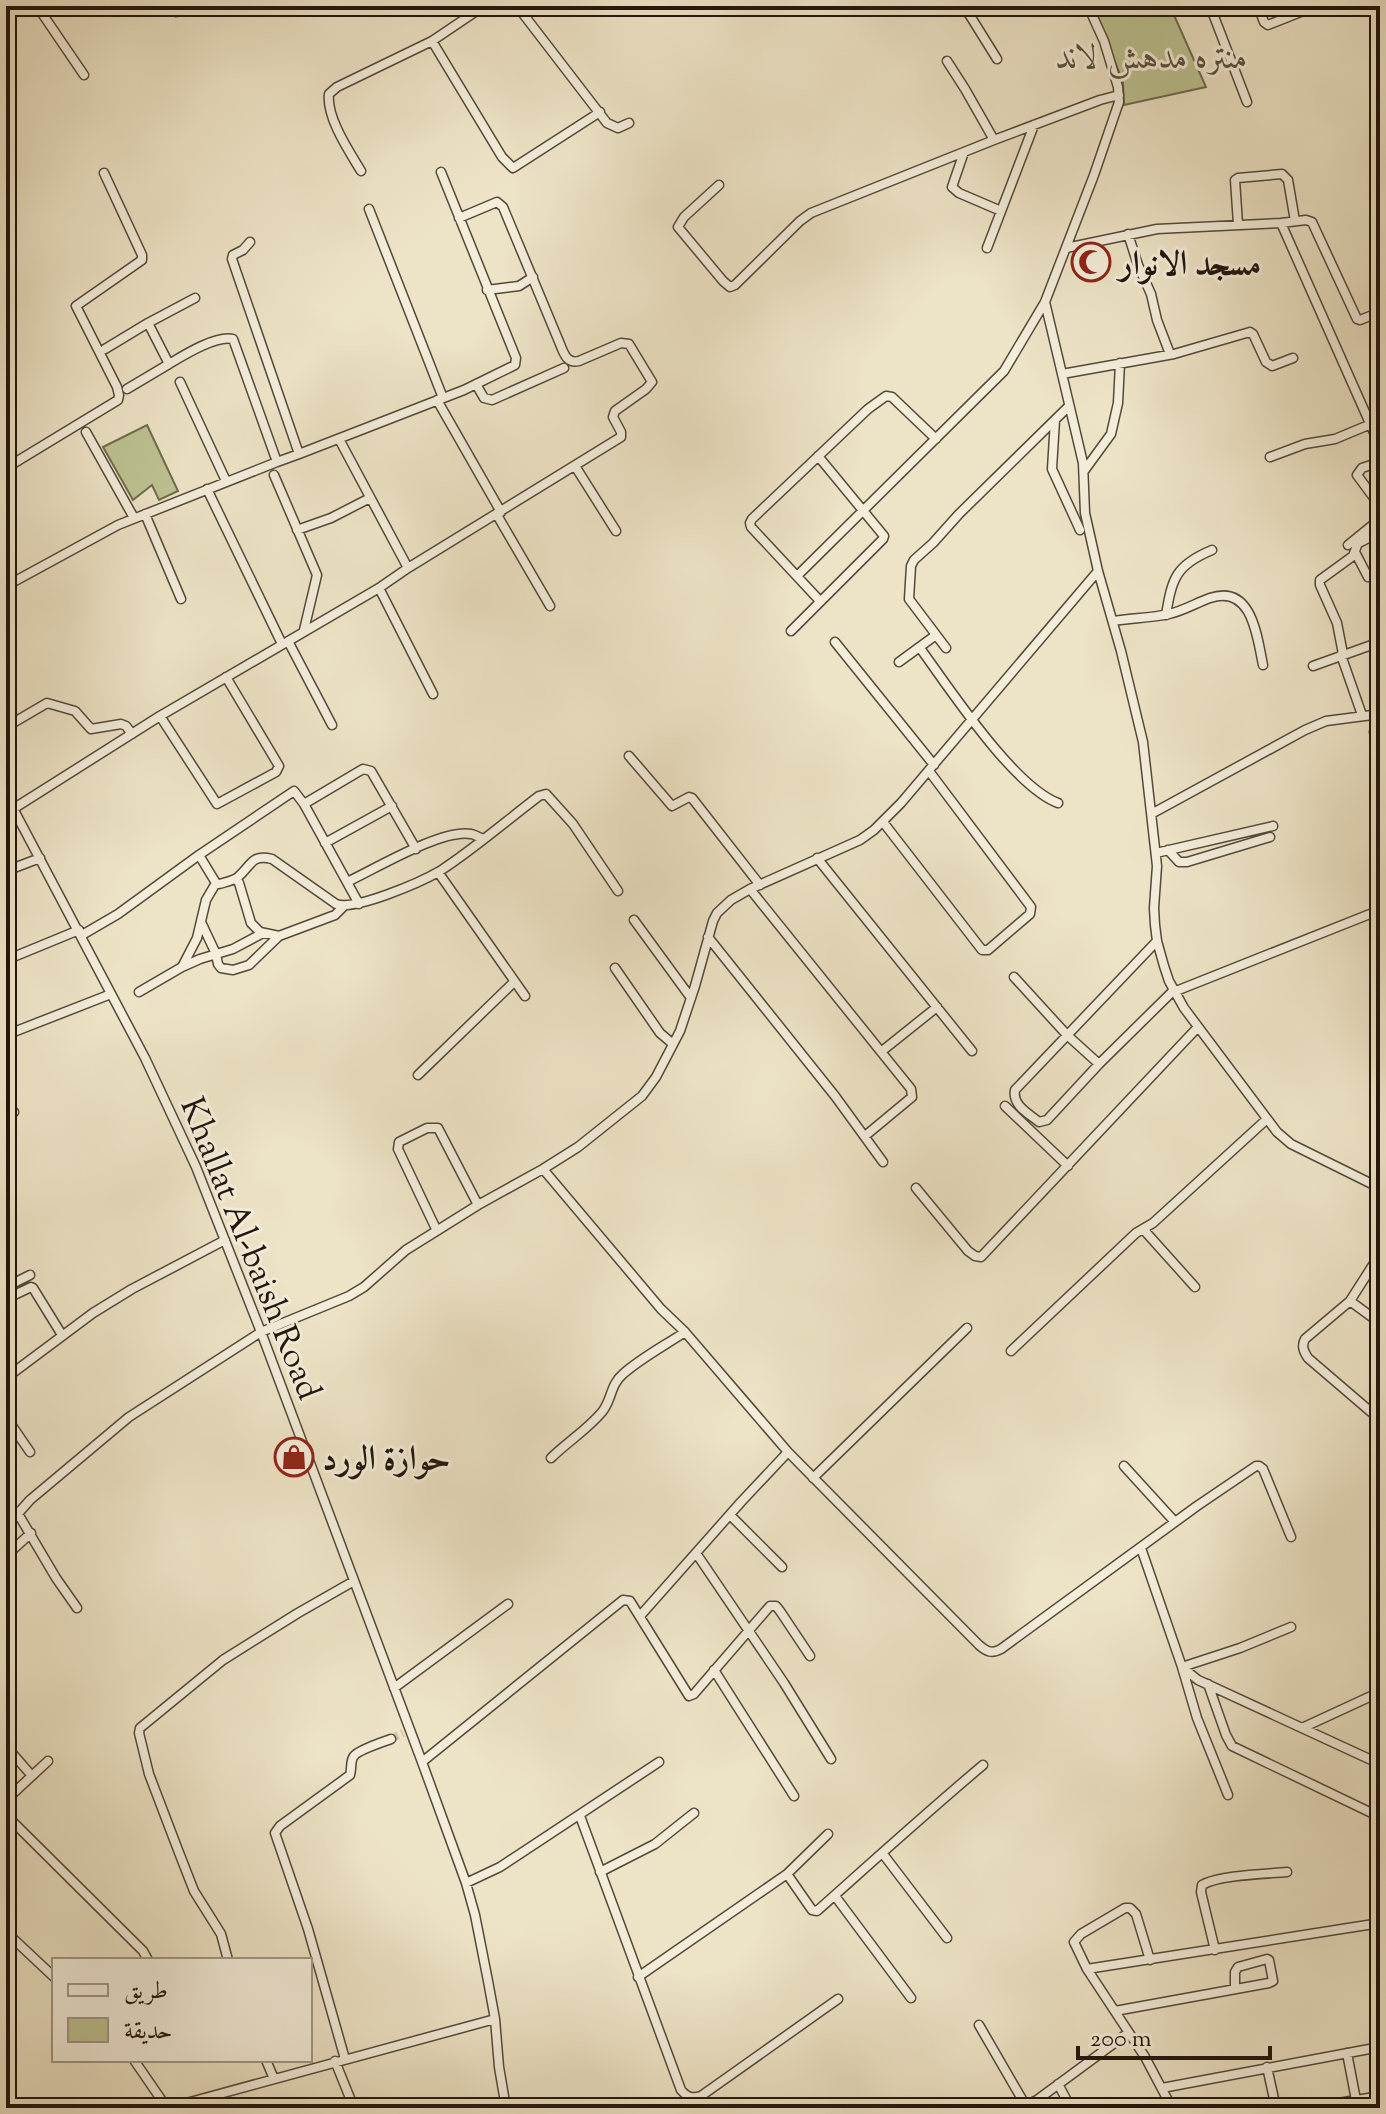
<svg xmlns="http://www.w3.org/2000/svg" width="1386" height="2114" viewBox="0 0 1386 2114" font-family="'Sorts Mill Goudy',Amiri,serif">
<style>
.green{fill:#bdc292;stroke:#6f6c4e;stroke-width:2}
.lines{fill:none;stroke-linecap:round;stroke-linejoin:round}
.minor-tunnel{stroke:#cec4aa;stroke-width:8;stroke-dasharray:8 4;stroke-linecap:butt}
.minor-casing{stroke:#54483a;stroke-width:11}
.minor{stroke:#f3edda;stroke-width:8}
.labels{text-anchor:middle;stroke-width:6;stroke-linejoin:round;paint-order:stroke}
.park-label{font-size:34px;font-style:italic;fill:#58523a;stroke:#f3edda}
.poi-label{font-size:34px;font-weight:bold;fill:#21150b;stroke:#f3edda;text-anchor:start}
.street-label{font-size:34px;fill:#21150b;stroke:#f3edda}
</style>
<rect width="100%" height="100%" fill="#ede3c6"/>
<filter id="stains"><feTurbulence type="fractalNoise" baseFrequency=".0025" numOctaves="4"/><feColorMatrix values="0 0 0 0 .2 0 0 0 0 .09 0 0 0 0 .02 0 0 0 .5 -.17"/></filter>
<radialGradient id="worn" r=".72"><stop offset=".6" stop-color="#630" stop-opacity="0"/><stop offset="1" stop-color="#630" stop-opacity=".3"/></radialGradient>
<path class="green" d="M 1112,6 L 1170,6 L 1206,87 L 1124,105 L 1123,83 L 1096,12 Z
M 147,425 L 178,491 L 159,500 L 152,485 L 133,500 L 103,447 Z"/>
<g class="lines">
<path class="minor-tunnel" d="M 391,1739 L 403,1733"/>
<g class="minor-casing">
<path id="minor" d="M 37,6 L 84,75
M 517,6 L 607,123 L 618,128 L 629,123
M 964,6 L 997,59
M 1210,6 L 1247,102
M 1258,6 L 1264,22 L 1268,25 L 1316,6
M 176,12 L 186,6
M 432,41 L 502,157 L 513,168 L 600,112
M 947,61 L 965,89 L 994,140
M 964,152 L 952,187 L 959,193 L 1001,211
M 361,171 C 349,151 326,117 329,94 L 337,87 L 432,41 L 484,6
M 719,185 L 684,217 L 678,227 L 723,281 L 730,287 L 735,285 L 800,221 L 811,213 L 994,140 L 1100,100 L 1119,95
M 369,209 L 443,398
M 1281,223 L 1306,220 L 1312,222 L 1357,319 L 1360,320 L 1380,312
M 1238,224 L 1235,180 L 1238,178 L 1282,174 L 1288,180 L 1295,221
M 1128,234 L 1138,265 L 1151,294 L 1157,320 L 1170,354
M 250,242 L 243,250 L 233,255 L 232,259 L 299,454 L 464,390 L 515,365 L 516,358 L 441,172
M 987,248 L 1034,125
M 1066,248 L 1157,229 L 1281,223 L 1380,446
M 487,290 L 519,286 L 533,277
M 105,349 L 148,323
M 1062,374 L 1174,354 L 1250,332 L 1253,334 L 1266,362 L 1272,366 L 1293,358
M 180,382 L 226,481
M 476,384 L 484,398 L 492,400 L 564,368
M 127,389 L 169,364
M 437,400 L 501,512
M 1055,420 L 1052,469 L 1080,530
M 86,432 L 134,518
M 339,439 L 408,568
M 1270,457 L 1305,444 L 1335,439 L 1371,424
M 277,462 L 299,454
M 1380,462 L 1362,468 L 1357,475 L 1380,506
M 575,466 L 616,531
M 6,468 L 118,400 L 119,395 L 117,387 L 76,306 L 142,260 L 142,255 L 104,173
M 1084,471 L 1111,434 L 1118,403 L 1120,363
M 274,475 L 317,575 L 304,630
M 207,489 L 282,644
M 145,514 L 181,599
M 497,515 L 550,606
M 297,530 L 331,518 L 370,498
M 1359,543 L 1380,532
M 1348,545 L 1380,519
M 1355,552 L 1368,577
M 1098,571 L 1121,651 L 1143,742 L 1157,866 L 1154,908 L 1155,925 L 1157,941 L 1164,966 L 1169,981 L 1184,1008 L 1277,1132 L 1291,1144 L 1380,1188
M 798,575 L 1004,371 L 1045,302 L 1094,175 L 1119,102 L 1118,87 L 1114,74 L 1104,41 L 1088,6
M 6,586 L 118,525 L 277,462 L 233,339 C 216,335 184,355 169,364 L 148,323 L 195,298
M 379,588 L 433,694
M 820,601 L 751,527 L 750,523 L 752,519 L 868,409 L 886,396 L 892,397 L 936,439
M 1166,615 C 1172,578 1176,565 1212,550
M 1113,621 C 1131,618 1151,618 1169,614 C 1183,611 1196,603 1210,598 C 1252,584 1257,636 1263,665
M 791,631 L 883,539 L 884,536 L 818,456
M 288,641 L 332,725
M 835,642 L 934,765
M 920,648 C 950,689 1013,786 1058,803
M 946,648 L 909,599 L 911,566 L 914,560 L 933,543 L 959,514 L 1069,406
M 1343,654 L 1337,623 L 1320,585 L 1320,580 L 1353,556 L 1361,535
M 1341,655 L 1362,715
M 899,662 L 936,635
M 1313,666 L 1380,642
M 160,716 L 217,804 L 276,772 L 279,766 L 226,677
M 6,727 L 47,703 L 75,711 L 91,729 L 121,724 L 126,726 L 132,734
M 1374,732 L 1380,751
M 629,756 L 672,806 L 689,797 L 692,798 L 760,885
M 6,795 L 145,1058 L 196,1167 L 261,1332 L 422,1762 L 466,1883 L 475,1915 L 488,1981 L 495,2019 L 499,2067 L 506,2108
M 304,804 L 363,769 L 371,771 L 416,849
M 13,809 L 160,716 L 379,588 L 408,568 L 621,437 L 621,432 L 613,417 L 615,411 L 646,389 L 652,382 L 629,344 L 621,343 L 579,361 C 567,364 564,354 560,344 L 503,207 L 497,202 L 459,218
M 1153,813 L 1305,730 L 1326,721 L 1380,714
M 883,822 L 982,950 L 988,950 L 1030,914 L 1031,907 L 929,771
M 325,843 L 392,806
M 1168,850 L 1179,862 L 1187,862 L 1270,837
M 1156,853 L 1273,826
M 199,855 L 216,883 L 219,884 C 226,882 233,881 238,877 C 252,865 251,854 272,859 L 336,904 C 355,911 421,882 440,871 C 474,849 506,821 539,796 L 546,794 L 573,824 L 618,891
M 817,858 L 972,1051
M 6,871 L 40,858
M 438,872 L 525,996
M 236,879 L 239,883 L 251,923 L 260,932 L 279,936
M 347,882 C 375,869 443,828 471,834 C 473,834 481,838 483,839
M 216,883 L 206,900 L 197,938 L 182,967 L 200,959 L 233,949 L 263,933
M 750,889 L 911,1089 L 912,1097 L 865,1136
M 634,920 L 691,998
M 201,922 L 216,954 L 218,964 L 221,968 L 233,970 L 249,965 L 279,936 L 335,915 L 343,907
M 82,935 L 118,914 L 199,855 L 294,791 L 304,804 L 359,904
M 708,937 L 835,1096 L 883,1162
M 1157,941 L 1015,1090 C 1012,1105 1028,1113 1039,1122 L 1047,1120 L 1099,1064 L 1171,993 L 1380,910
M 6,960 L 79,930
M 615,968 L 660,1033 L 673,1044
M 1014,977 L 1067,1035 L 1099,1064
M 139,992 L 182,967
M 6,1035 L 111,994
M 882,1051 L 937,1007
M 418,1075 L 514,982
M 1005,1106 L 1068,1166
M 6,1116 L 14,1112
M 543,1169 L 661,1309 L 685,1332 L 788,1452 L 979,1645 C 987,1652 992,1654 1001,1649 L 1197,1506 L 1256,1466 L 1259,1466 L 1263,1469 L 1291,1537
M 916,1188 L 968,1251 L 975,1256 L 981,1257 L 1198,1027
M 1143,1229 L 1195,1287
M 437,1231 L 398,1149 L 399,1142 L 427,1128 L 438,1128 L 478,1205
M 6,1287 L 30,1275
M 6,1299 L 31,1287 L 33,1288 L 62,1335
M 1350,1301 L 1380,1323
M 1011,1351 L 1136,1233 L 1153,1223 L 1267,1119
M 6,1378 L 93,1313 L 132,1289 L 225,1240
M 1371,1412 L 1308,1358 C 1304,1352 1301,1346 1305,1339 L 1350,1301 L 1380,1254
M 6,1417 L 30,1452
M 551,1458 C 567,1442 587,1430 602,1412 C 612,1400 610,1385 623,1374 C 641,1358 664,1346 685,1332
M 1124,1466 L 1175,1522
M 813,1478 L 967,1328
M 6,1507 L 17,1512 L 56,1578 L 77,1608
M 730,1515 L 782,1567
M 6,1527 L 30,1500 L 129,1417 L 261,1332 L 349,1296 L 364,1287 L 406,1250 L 478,1205 L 543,1169 L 578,1147 L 642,1096 L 656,1077 L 680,1031 L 695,986 L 713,921 L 717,913 L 731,900 L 750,889 L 860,840 L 874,830 L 901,803 L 1098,571 L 1085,513 L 1083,463 L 1045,302
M 1141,1548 L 1182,1667 L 1240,1648 L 1291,1627
M 696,1553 L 784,1683 L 831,1759
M 6,1556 L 31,1533
M 640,1616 L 741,1502 L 788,1452
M 714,1670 L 794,1796
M 1208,1684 L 1226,1735 L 1232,1746 L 1380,1817
M 394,1688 L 508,1604
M 1302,1728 L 1380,1692
M 6,1746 L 32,1776
M 422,1762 L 623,1600 L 630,1601 L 689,1696 L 694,1694 L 770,1606 L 776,1606 L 780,1611 L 810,1656
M 1228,1795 L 1197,1718 L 1182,1667 L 1198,1680 L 1380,1764
M 6,1800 L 48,1761
M 6,1815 L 143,1951 L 148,1960
M 580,1816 L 681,2090 C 687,2097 692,2099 701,2096 L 838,1999
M 883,1854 L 947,1938
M 600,1872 L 655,1844 L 694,1813
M 787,1874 L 812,1910 L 817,1911 C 872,1862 926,1813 983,1765
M 466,1883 L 500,1867 L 659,1762
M 835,1896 L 911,1998
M 6,1932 L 54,1977
M 1215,1950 L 1201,1892 L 1202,1885 C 1219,1875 1265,1874 1287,1872
M 228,1960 L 221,1934 L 194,1891 L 178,1850 L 149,1774 L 139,1733 L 140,1728 L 223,1660 L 298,1613 L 354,1581
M 1150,1960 L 1136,1914 L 1130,1908 L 1125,1908 L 1081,1934 L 1074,1942 L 1087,1969 L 1145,2057 L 1172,2108
M 1087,1969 L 1380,1923
M 638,1977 L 787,1874 L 828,1834
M 1115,2011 L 1269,1983 L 1273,1981 L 1269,1960 L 1267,1959 L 1238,1967 L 1235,1972 L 1235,1989
M 979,2025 L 1023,2101 L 1027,2105 L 1037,2100 L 1128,2033
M 1347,2053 L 1356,2100
M 345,2059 L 308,1929 L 275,1833 L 280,1826 L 350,1775 C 352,1769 350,1760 354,1756 C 358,1750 383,1742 391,1739
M 134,2060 L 167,2108
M 266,2060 L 274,2079
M 335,2061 L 354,2108
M 1267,2067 L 1276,2108
M 1058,2084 L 1071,2108
M 1162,2088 L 1380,2047
M 168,2108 L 495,2019
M 1309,2108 L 1380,2096"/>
</g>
<use href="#minor" class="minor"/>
</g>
<defs>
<g id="mosque-ring" transform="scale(2)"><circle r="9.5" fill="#f3edda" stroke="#8f2418" stroke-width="1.5"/><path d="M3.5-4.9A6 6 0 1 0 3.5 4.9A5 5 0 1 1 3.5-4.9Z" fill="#8f2418"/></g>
<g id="shop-ring" transform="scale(2)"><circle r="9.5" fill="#f3edda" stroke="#8f2418" stroke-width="1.5"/><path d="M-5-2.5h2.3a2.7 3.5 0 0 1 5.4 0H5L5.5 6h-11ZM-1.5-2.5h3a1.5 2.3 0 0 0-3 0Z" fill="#8f2418"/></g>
</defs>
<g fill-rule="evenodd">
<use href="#mosque-ring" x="1091" y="262"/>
<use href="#shop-ring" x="294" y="1457"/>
</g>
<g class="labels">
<g class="park-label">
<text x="1152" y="68">منتره مدهش لاند</text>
</g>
<g class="poi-label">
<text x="1119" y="274">مسجد الانوار</text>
<text x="322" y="1469">حوازة الورد</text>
</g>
<g class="street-label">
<text transform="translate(252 1248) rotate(68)" y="12">Khallat Al-baish Road</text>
</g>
</g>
<rect width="1386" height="2114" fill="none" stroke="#ede3c6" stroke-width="32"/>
<rect x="8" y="8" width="1370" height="2098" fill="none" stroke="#21150b" stroke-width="4"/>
<rect x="16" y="16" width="1354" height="2082" fill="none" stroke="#21150b" stroke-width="2"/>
<rect x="52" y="1958" width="260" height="104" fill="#f3edda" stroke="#9f9787" stroke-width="2"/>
<rect x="68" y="1984" width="40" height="12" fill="#f3edda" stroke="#9f9787" stroke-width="2"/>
<text x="124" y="1998" font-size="24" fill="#21150b">طريق</text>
<rect x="68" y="2018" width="40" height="24" fill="#bdc292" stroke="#9f9787" stroke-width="2"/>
<text x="124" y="2038" font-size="24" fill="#21150b">حديقة</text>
<path d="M1078 2046v12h192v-12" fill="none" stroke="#21150b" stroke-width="4"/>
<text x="1090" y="2046" font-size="24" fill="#21150b" stroke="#f3edda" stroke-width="6" paint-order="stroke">200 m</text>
<rect width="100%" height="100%" filter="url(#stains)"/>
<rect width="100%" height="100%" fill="url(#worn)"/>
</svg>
